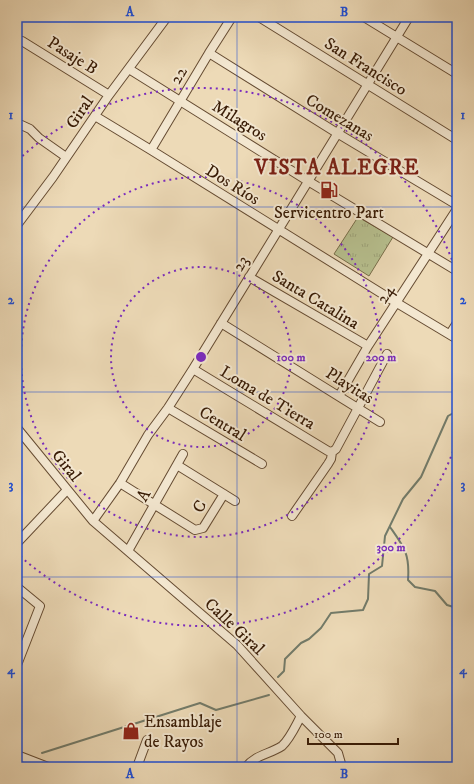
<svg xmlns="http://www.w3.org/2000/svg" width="474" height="784" viewBox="0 0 474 784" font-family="'IM FELL DW Pica',serif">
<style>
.grass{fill:url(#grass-tufts);stroke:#786e4a}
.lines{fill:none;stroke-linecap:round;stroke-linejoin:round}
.stream{stroke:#727b6a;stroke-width:2}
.minor-casing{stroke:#654b32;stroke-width:10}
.minor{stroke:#f3e7d0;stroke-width:8}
.grid{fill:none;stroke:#1d4ed8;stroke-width:1;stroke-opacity:0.55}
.ring{fill:none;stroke:#7b2cbf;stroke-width:2;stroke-dasharray:2 4}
.labels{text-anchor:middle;stroke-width:4;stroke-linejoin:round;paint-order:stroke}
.street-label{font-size:17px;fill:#381b05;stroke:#f3e7d0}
.poi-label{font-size:17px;fill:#381b05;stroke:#f3e7d0}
.district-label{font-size:21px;font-weight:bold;letter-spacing:1px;fill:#7a1f14;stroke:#f3e7d0}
.centre{fill:#7b2cbf;stroke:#f3e7d0;stroke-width:2}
.ring-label{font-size:12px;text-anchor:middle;font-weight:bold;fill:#7b2cbf;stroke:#f3e7d0;stroke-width:4;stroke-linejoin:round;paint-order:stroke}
.neatline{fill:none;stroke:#1d4ed8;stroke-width:1.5}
.grid-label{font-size:13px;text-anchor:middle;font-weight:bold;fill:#1d4ed8}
</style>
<defs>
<pattern id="grass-tufts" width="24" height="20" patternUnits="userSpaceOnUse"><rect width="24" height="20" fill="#b7c08f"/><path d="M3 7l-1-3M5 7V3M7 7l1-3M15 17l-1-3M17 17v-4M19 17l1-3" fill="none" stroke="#9ea47a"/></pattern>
</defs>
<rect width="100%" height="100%" fill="#eddab7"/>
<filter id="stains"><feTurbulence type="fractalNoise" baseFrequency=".005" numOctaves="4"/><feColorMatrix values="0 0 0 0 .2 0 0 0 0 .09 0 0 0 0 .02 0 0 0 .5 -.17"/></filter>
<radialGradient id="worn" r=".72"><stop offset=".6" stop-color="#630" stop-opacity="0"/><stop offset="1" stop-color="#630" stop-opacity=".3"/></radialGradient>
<path class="grass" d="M 358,217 L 393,237 L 369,276 L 334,254 Z"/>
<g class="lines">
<path class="stream" d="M 390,527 C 404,547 410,554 408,580 L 415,587 L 435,591 L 447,605 L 457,608
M 278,677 L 284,671 L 285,659 L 301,643 L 309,639 L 321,628 L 331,613 L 363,610 L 368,599 L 369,574 L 382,566 L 385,536 L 403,499 L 421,477 L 448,416 L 457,411
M 42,753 L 200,703 L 216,710 L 269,695"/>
<g class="minor-casing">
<path id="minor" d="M 259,17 L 457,140
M 364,17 L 457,74
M 22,41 L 109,95
M 209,53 L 337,133 L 457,205
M 129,69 L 308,181 L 457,271
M 95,116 L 151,150 L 397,303 L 457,339
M 17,123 L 30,129 L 39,138 L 66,157
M 151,150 L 209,53 L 232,17
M 17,225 L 53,177 L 109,95 L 167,17
M 249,277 L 368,346
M 221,323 L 380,422
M 450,334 L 457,323
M 193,369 L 328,451 L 332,452 L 336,449 L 387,354
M 339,396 L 368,346 L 457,209
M 168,408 L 262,464
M 17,428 L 93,521 L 237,645 L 301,716 L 338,753 L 342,767
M 177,465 L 235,501
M 120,483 L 195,530 L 203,528 L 224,494
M 292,516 L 328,464 L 331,459 L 332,452
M 93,521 L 120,483 L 148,435 L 168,408 L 193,369 L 409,17
M 17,543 L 67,490
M 128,551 L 183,454
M 17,587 L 40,606 L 17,665
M 17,755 L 48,767
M 137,767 L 147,740
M 246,767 C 255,755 270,754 282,746 C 290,739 296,725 301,716"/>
</g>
<use href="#minor" class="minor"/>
</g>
<path class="grid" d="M 237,17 L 237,767M 17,207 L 457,207M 17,392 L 457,392M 17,577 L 457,577"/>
<g class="ring">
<circle cx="201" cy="357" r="90"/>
<circle cx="201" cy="357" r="180"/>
<path d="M457 440A269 269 0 0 1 18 554M18 160A269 269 0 0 1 457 274"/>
</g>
<defs>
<g id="fuel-bare" transform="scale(1.38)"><path d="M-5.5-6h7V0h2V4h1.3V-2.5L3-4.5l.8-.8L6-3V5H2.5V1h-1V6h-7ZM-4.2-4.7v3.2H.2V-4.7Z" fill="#8f2418" stroke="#f3e7d0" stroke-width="2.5" paint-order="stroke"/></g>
<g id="shop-bare" transform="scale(1.38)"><path d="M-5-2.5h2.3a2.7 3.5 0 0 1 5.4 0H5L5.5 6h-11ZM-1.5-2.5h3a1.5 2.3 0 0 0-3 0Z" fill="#8f2418" stroke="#f3e7d0" stroke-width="2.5" paint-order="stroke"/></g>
</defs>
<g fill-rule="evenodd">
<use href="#fuel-bare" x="329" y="190"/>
<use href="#shop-bare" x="131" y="731"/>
</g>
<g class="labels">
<g class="street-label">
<text transform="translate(73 55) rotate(32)" y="6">Pasaje B</text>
<text transform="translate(366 66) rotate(32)" y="6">San Francisco</text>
<text transform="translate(178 75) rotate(-59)" y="6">22</text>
<text transform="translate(79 112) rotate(-56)" y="6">Giral</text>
<text transform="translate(340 117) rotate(31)" y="6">Comezanas</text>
<text transform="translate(240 120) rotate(32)" y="6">Milagros</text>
<text transform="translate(233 184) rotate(32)" y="6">Dos Ríos</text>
<text transform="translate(240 263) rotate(-59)" y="6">23</text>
<text transform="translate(385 294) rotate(-57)" y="6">24</text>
<text transform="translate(316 299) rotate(31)" y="6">Santa Catalina</text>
<text transform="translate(350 385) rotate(32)" y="6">Playitas</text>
<text transform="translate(268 397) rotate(31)" y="6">Loma de Tierra</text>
<text transform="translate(223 423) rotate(31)" y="6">Central</text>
<text transform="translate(67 465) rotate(51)" y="6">Giral</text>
<text transform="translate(143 495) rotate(-60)" y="6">A</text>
<text transform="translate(199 506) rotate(-59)" y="6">C</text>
<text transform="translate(235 626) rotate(43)" y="6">Calle Giral</text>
</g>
<g class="poi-label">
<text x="329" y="218">Servicentro Part</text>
<text x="144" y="727" text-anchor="start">Ensamblaje<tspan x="144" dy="20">de Rayos</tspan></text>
</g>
<g class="district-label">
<text x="337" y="174">VISTA ALEGRE</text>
</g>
</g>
<circle cx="201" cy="357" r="6" class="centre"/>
<g class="ring-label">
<text x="291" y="361">100 m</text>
<text x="381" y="361">200 m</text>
<text x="391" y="551">300 m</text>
</g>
<rect width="474" height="784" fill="none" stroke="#eddab7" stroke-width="44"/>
<path d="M308 738v6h90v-6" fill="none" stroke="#381b05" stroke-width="2"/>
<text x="314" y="738" font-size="12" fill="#381b05" stroke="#f3e7d0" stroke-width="3" paint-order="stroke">100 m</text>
<rect x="22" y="22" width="430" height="740" class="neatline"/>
<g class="grid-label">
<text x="130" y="16">A</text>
<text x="344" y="16">B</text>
<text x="11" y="119">1</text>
<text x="463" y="119">1</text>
<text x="11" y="304">2</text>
<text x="463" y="304">2</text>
<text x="11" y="489">3</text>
<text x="463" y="489">3</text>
<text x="11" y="674">4</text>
<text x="463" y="674">4</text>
<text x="130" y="778">A</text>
<text x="344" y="778">B</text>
</g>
<rect width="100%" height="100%" filter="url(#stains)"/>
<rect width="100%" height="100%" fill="url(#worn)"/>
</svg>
